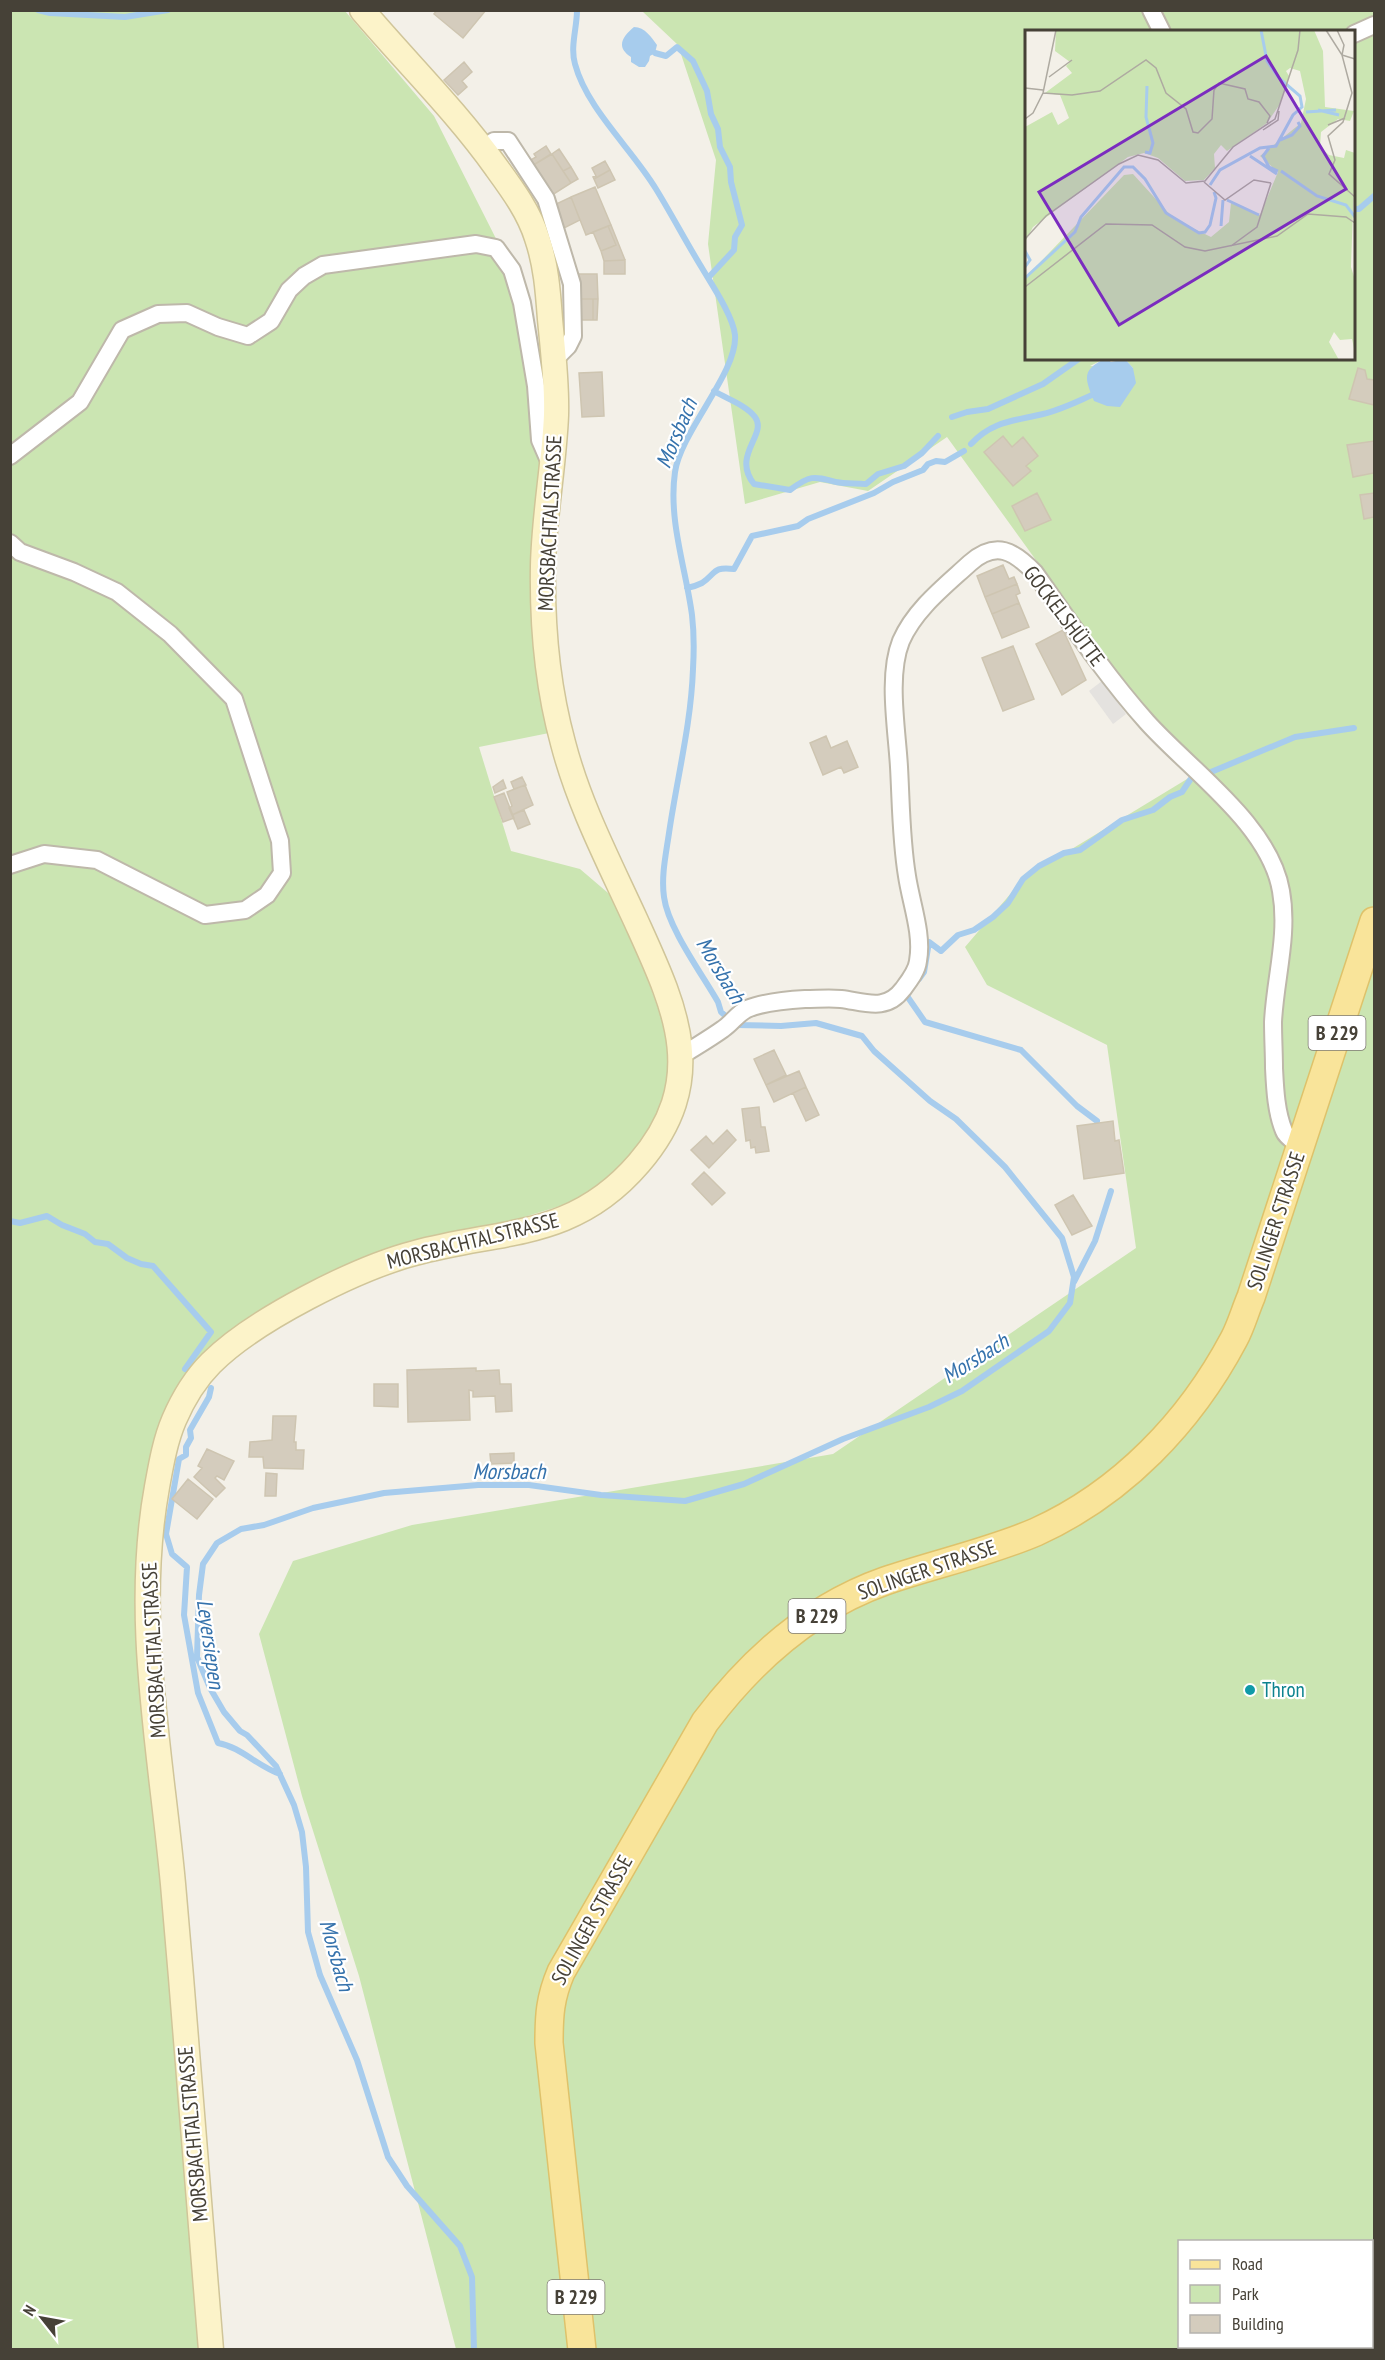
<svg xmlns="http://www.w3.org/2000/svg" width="1385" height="2360" viewBox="0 0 1385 2360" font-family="'PT Sans Narrow',sans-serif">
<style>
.green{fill:#cbe5b2;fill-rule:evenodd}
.parking{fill:#e4e2df}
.water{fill:#a7cced}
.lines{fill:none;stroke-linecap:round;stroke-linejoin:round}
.stream{stroke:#a7cced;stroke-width:6}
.building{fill:#d4ccbd;stroke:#cec5b1;stroke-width:1.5}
.street-casing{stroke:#beb8aa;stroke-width:20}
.secondary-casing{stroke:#d0c599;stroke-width:27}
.primary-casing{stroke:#dec26b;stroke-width:30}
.street{stroke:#fff;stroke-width:16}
.secondary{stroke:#fcf3c9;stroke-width:24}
.primary{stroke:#f9e49a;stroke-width:27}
.culture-dot{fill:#0f9aa8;stroke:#fff;stroke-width:2}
.labels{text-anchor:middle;stroke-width:4.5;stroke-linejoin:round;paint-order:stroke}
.shield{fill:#fff;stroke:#7e7a73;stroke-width:1.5}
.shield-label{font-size:20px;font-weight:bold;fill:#464137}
.street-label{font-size:21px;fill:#464137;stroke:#fff}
.culture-label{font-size:21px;fill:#0d838f;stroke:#fff;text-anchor:start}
.water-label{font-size:22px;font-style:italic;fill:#3572ac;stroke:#fff}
.inset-river{fill:none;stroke:#a7cced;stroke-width:3}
.inset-road{fill:none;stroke:#aeaaa1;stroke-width:1.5}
.view{fill:#7b2cbf;fill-opacity:0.15;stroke:#7b2cbf;stroke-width:3}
.inset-edge{fill:none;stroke:#464137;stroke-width:3}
</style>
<rect width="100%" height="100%" fill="#f3f0e8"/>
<path class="green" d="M 11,11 L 345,11 L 434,116 L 526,298 L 551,485 L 554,732 L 479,747 L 511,851 L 580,869 L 621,904 L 670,1042 L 671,1081 L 640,1152 L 586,1198 L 475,1232 L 350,1278 L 188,1378 L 142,1521 L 221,2349 L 11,2350 Z
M 642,11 L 1374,11 L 1374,2349 L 456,2349 L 359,1976 L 302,1796 L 259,1634 L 293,1561 L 412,1525 L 833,1454 L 1136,1248 L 1107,1045 L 987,985 L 965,947 L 1024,878 L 1192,776 L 947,437 L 868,491 L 820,482 L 745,504 L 708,244 L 716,160 L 678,45 ZM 1026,32 L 1354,32 L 1354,358 L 1125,359 L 1133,368 L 1090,366 L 1106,358 L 1026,358 ZM 1180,2242 L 1372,2242 L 1372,2346 L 1180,2346 Z"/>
<path class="parking" d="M 1102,681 L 1126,714 L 1113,724 L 1089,691 Z"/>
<path class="water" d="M 634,27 C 645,27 652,38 657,45 L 655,53 L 650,56 L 649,61 L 645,67 L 639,67 L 631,62 L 631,57 C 615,47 623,36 634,27 Z
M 1106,358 L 1111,362 L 1125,359 L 1133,368 L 1136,383 L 1120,407 L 1107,406 L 1094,401 C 1084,377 1082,370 1106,358 Z"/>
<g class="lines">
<path class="stream" d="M 38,10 L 50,13 L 125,17 L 168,10
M 655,53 L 666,56 L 677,47 L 693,61 L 707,91 L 711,114 L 718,129 L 720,147 L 730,167 L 731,182 L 742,225 L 735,237 L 734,250 L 708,278
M 1354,209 L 1359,209 L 1374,196
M 714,391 C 727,399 746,405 755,417 C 768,435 731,455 754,484 L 790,490 C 810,475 813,476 836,482 C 845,484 856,483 866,484 L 878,474 L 904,466 L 922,453 L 938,436
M 952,417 L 967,412 L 988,409 L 1043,384 L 1080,358
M 971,444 C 992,421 1014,421 1043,414 C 1060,410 1076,402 1092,395
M 687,588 C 692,587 698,585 702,583 C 716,574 712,566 734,569 L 752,536 L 798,526 L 808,519 L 874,493 L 893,482 L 923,470 L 928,464 L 936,461 L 945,462 L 964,451
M 1211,772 L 1295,737 L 1354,728
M 919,979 L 924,972 L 929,942 L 941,951 L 958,935 L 974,930 L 993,917 L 1008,903 L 1023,879 L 1039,866 L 1064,853 L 1080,850 L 1122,820 L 1153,810 L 1170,797 L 1182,792 L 1190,780
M 909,992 L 907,996 L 925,1022 L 1021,1050 L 1077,1106 L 1097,1121
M 10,1221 L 20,1223 L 47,1216 L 62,1225 L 85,1234 L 95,1242 L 108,1244 L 127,1258 L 141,1264 L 153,1266 L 211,1332 L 185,1369
M 1074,1282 L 1095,1241 L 1111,1191
M 211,1388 L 209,1397 L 190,1430 L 191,1438 L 186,1447 L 186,1455 L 179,1459 L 166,1534 L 172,1554 L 187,1567 L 184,1615 L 198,1693 L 218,1743 C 241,1747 257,1766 280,1774
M 474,2350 L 472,2277 L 460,2246 L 407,2186 L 388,2157 L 357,2060 L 320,1975 L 308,1932 L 306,1867 L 302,1832 L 294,1805 L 276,1766 L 247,1735 L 240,1731 L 224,1712 L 210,1688 L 197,1657 L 199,1595 L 203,1564 L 217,1543 L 241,1529 L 264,1525 L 313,1508 L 384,1493 L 478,1485 L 529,1485 L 601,1495 L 685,1501 L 744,1484 L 843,1439 L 929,1407 L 962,1391 L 1049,1331 L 1070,1303 L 1074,1277 L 1062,1238 L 1005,1167 L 956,1119 L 930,1101 L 874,1051 L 862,1036 L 816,1023 L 781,1026 L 736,1025 L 721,1012 L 718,1002 C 702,974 668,928 664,897 C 661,876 666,854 669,833 C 677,778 691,725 693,669 C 694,652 694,632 692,615 C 686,569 668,520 675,472 C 681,431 738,372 735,335 C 733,316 712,285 702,268 C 686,242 672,215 656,189 C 632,149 587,109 575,64 C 570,47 577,28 577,10"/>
</g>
<path class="building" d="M 437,10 L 486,10 L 463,38 L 434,14 Z
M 464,62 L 472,72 L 462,81 L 467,87 L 458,95 L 444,80 Z
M 546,146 L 551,154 L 532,166 L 529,161 L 536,157 L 534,154 Z
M 559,149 L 571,167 L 563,171 L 552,154 Z
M 552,154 L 571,183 L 549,197 L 530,167 Z
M 605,161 L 610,170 L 594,179 L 593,177 L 596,176 L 592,168 Z
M 571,167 L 578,179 L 571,183 L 563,171 Z
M 610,170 L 615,180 L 598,188 L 594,179 Z
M 595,187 L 611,225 L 586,235 L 571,197 Z
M 571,197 L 580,220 L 564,228 L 554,205 Z
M 611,225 L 625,260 L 604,261 L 601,251 L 616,245 L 608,226 Z
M 608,226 L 616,245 L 601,251 L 593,232 Z
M 625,260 L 625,274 L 604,274 L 604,261 Z
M 574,274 L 597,274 L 598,299 L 575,299 Z
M 576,299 L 593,299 L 593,320 L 576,320 Z
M 593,299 L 598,299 L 597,320 L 593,320 Z
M 1358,368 L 1365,370 L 1367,379 L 1374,380 L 1374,405 L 1349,399 Z
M 602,372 L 604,416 L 582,417 L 579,373 Z
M 1003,436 L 1012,447 L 1023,437 L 1038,456 L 1026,466 L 1031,471 L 1013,486 L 984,452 Z
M 1374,441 L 1374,473 L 1353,477 L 1347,445 Z
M 1037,493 L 1051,520 L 1025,531 L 1012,506 Z
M 1374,493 L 1374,517 L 1364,519 L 1360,495 Z
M 1003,565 L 1009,579 L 1014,577 L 1017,584 L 985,597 L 977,576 Z
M 1017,584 L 1020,593 L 1016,595 L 1019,603 L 992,614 L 985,597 Z
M 1019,603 L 1029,627 L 1002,638 L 992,614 Z
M 1063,630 L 1086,680 L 1062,695 L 1036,644 Z
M 1013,646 L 1034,699 L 1003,711 L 982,658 Z
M 826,736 L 831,748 L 847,741 L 858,767 L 844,773 L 841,767 L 823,775 L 810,743 Z
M 522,777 L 526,785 L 514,789 L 511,782 Z
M 503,780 L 506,788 L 495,793 L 493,787 Z
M 525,785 L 533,805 L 512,815 L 509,808 L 512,806 L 507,792 Z
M 504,793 L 514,818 L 503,822 L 494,797 Z
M 524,810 L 530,824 L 518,829 L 512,815 Z
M 774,1050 L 786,1075 L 766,1085 L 754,1059 Z
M 799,1071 L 806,1087 L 774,1102 L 766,1085 Z
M 806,1087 L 819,1115 L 806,1121 L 793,1093 Z
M 759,1107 L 761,1127 L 765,1127 L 769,1151 L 756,1153 L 755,1147 L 751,1148 L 750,1140 L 746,1141 L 742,1109 Z
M 1113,1121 L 1115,1141 L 1119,1140 L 1124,1173 L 1084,1179 L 1077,1126 Z
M 727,1130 L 736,1140 L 709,1168 L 691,1150 L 706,1136 L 713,1144 Z
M 704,1172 L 725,1193 L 712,1205 L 692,1184 Z
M 1073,1195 L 1092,1226 L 1072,1235 L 1055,1205 Z
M 476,1368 L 476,1371 L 499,1370 L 500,1384 L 511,1384 L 512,1411 L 496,1412 L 495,1396 L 473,1397 L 473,1391 L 469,1390 L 470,1420 L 408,1422 L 407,1370 Z
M 374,1384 L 398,1384 L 398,1407 L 374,1406 Z
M 273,1416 L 296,1416 L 294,1442 L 296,1442 L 296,1450 L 304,1450 L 303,1469 L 264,1468 L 263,1457 L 249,1457 L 250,1442 L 272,1440 Z
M 207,1449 L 234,1461 L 224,1480 L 217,1476 L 215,1478 L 225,1488 L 216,1497 L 194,1477 L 202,1468 L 198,1466 Z
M 514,1453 L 514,1463 L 491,1464 L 490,1454 Z
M 266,1473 L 277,1474 L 276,1496 L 265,1496 Z
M 188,1479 L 213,1499 L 197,1519 L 172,1499 Z"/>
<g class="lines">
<g class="street-casing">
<path id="street" d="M 1151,10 L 1162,32
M 1354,34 L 1374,25
M 483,148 L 494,141 L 508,141 L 546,199 L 572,284 L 573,336 L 568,346 L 554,360
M 10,456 L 80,402 L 122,330 L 158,314 L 187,313 L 218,327 L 248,336 L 271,321 L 289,290 L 304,276 L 323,265 L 476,244 L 496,248 L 512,270 L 522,303 L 536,386 L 540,440 L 550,463
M 10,543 L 20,552 L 74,572 L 117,592 L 170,634 L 234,699 L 280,841 L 282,873 L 267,895 L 245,910 L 205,915 L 97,860 L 44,854 L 10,865
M 681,1056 C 695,1047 709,1039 723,1029 C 732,1023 737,1014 747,1009 C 764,1002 787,1000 805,999 C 817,999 830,998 841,999 C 865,1002 886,1012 903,989 C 909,981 917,971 918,961 C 923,934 911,903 907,876 C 901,840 901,803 899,767 C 897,730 887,676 901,641 C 915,609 945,586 970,563 C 996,540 1014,551 1035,573 C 1071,624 1106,676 1147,722 C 1190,770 1270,825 1281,891 C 1289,935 1275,979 1273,1022 C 1273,1038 1274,1053 1274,1068 C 1275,1088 1276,1112 1284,1131 C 1286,1137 1295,1142 1300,1146"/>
</g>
<g class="secondary-casing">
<path id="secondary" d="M 211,2350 C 197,2194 187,2039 173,1884 C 161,1753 133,1618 157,1487 C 161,1465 165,1441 174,1420 C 183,1399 195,1379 211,1363 C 254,1320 357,1268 415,1253 C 503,1229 573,1240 639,1163 C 711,1079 675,1007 636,921 C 609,862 579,805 563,743 C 547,685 542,626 543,566 C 544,515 554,465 556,415 C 557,383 553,351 550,319 C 548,292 546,264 537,238 C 529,212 512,189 496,167 C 456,111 407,63 362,10"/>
</g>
<g class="primary-casing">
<path id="primary" d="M 582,2350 L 549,2043 C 549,2015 550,1998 561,1972 L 705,1722 C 751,1661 811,1607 885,1581 C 934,1564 987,1553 1036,1532 C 1122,1493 1190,1422 1234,1339 C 1241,1326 1245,1311 1251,1297 L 1374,921"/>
</g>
<use href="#street" class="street"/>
<use href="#secondary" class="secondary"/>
<use href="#primary" class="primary"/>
</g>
<circle class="culture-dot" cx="1250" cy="1690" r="6"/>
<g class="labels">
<g class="shield">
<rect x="1308.5" y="1016" width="57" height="34" rx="4.5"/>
<rect x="788.5" y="1599" width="57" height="34" rx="4.5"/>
<rect x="547.5" y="2280" width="57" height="34" rx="4.5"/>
</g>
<g class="shield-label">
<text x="1337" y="1040">B 229</text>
<text x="817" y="1623">B 229</text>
<text x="576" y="2304">B 229</text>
</g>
<g class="street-label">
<text transform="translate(550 523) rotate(-87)" y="7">MORSBACHTALSTRASSE</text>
<text transform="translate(1064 616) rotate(53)" y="7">GOCKELSHÜTTE</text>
<text transform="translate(1276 1221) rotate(-72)" y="7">SOLINGER STRASSE</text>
<text transform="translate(473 1241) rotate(-14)" y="7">MORSBACHTALSTRASSE</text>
<text transform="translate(927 1570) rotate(-19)" y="7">SOLINGER STRASSE</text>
<text transform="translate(154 1650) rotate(-93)" y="7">MORSBACHTALSTRASSE</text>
<text transform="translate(592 1920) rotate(-61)" y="7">SOLINGER STRASSE</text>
<text transform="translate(193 2134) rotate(-95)" y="7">MORSBACHTALSTRASSE</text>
</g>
<g class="culture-label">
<text x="1262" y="1697">Thron</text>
</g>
<g class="water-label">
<text transform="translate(676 433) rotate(-67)" y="8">Morsbach</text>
<text transform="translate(721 970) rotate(59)" y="8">Morsbach</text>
<text transform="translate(975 1358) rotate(-32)" y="8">Morsbach</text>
<text x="509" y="1479">Morsbach</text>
<text transform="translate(211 1644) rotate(82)" y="8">Leyersiepen</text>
<text transform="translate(337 1955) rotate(74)" y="8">Morsbach</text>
</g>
</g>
<g transform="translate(1025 30)">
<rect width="330" height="330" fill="#f3f0e8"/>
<path d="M 31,0 L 289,0 L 298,21 L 300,77 L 329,81 L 325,91 L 313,89 L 296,102 L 295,117 L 304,125 L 319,128 L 321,120 L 330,123 L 326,237 L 330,250 L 330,323 L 327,309 L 315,310 L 309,302 L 304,312 L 314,330 L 0,330 L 0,248 L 99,145 L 108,144 L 149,189 L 186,207 L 204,192 L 206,173 L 235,185 L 253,142 L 235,126 L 276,93 L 281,69 L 275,41 L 265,38 L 261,41 L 264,46 L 255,74 L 242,93 L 202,121 L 196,115 L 189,124 L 190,138 L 179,150 L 160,151 L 133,128 L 119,123 L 103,127 L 8,197 L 0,212 L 0,97 L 27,82 L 33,95 L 44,88 L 35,65 L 20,63 L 47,43 L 41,36 L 45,32 L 30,21 Z" fill="#cbe5b2"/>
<path class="inset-river" d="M 293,80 L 314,85M 281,82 L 311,80M 255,110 L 267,105 L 275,96 L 273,92M 244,118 L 238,126 L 244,137 L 253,141M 120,122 L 125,123 L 128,113 L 121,87 L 122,56M 225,126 L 252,144M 256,141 L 292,166 L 321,175 L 330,187M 185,155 L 195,140 L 235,118 L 251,116 L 268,85 L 277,77 L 275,66 L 254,48 L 242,31 L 236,0M 202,170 L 234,185M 196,196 L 198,170M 0,221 L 5,230 L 0,237M 0,248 L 50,202 L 56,187 L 99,137 L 108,137 L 120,149 L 141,183 L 174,203 L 180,202 L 185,195 L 191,168 L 189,162"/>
<path class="inset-road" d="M 301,0 L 317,25 L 327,63 L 318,92 L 303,106 L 310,130 L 304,144 L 330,167M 312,0 L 319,15 L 317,25 L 330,29M 24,47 L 47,30M 0,58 L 18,60M 18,63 L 47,65 L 75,61 L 121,30 L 131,38 L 141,63 L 161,79 L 168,102 L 173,103 L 187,89 L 189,60 L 194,53 L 220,59 L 223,69 L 234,72 L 245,86 L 242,93M 0,89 L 8,83 L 18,63 L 31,0M 303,95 L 320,88M 238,100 L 253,90 L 254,81M 179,152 L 200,170 L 229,150 L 246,153M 0,209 L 21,186 L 94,134 L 113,125 L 133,130 L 161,153 L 180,151 L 208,117 L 250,89 L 273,20 L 275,0M 206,216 L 232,197 L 246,153M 0,257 L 81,194 L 127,195 L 160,217 L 180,221 L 252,206 L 283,184 L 321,187 L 330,193"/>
<path class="view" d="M 241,26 L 321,159 L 94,295 L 14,162 Z"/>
<rect width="330" height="330" class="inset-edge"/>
</g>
<rect width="1385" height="2360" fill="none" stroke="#464137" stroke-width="24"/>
<rect x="1178" y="2240" width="195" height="108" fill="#ffffff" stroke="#b5b3af" stroke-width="1.5"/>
<rect x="1190" y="2260" width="30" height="9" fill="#f9e49a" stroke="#b5b3af" stroke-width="1.5"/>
<text x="1232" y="2270" font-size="18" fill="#464137">Road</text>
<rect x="1190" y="2285" width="30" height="18" fill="#cbe5b2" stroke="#b5b3af" stroke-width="1.5"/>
<text x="1232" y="2300" font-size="18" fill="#464137">Park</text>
<rect x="1190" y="2315" width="30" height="18" fill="#d4ccbd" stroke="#b5b3af" stroke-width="1.5"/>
<text x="1232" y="2330" font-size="18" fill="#464137">Building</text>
<g transform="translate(42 2318) rotate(301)" stroke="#ffffff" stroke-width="4.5" paint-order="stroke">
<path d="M0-4.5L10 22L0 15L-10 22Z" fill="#464137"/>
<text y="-9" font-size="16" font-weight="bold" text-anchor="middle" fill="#464137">N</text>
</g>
</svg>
